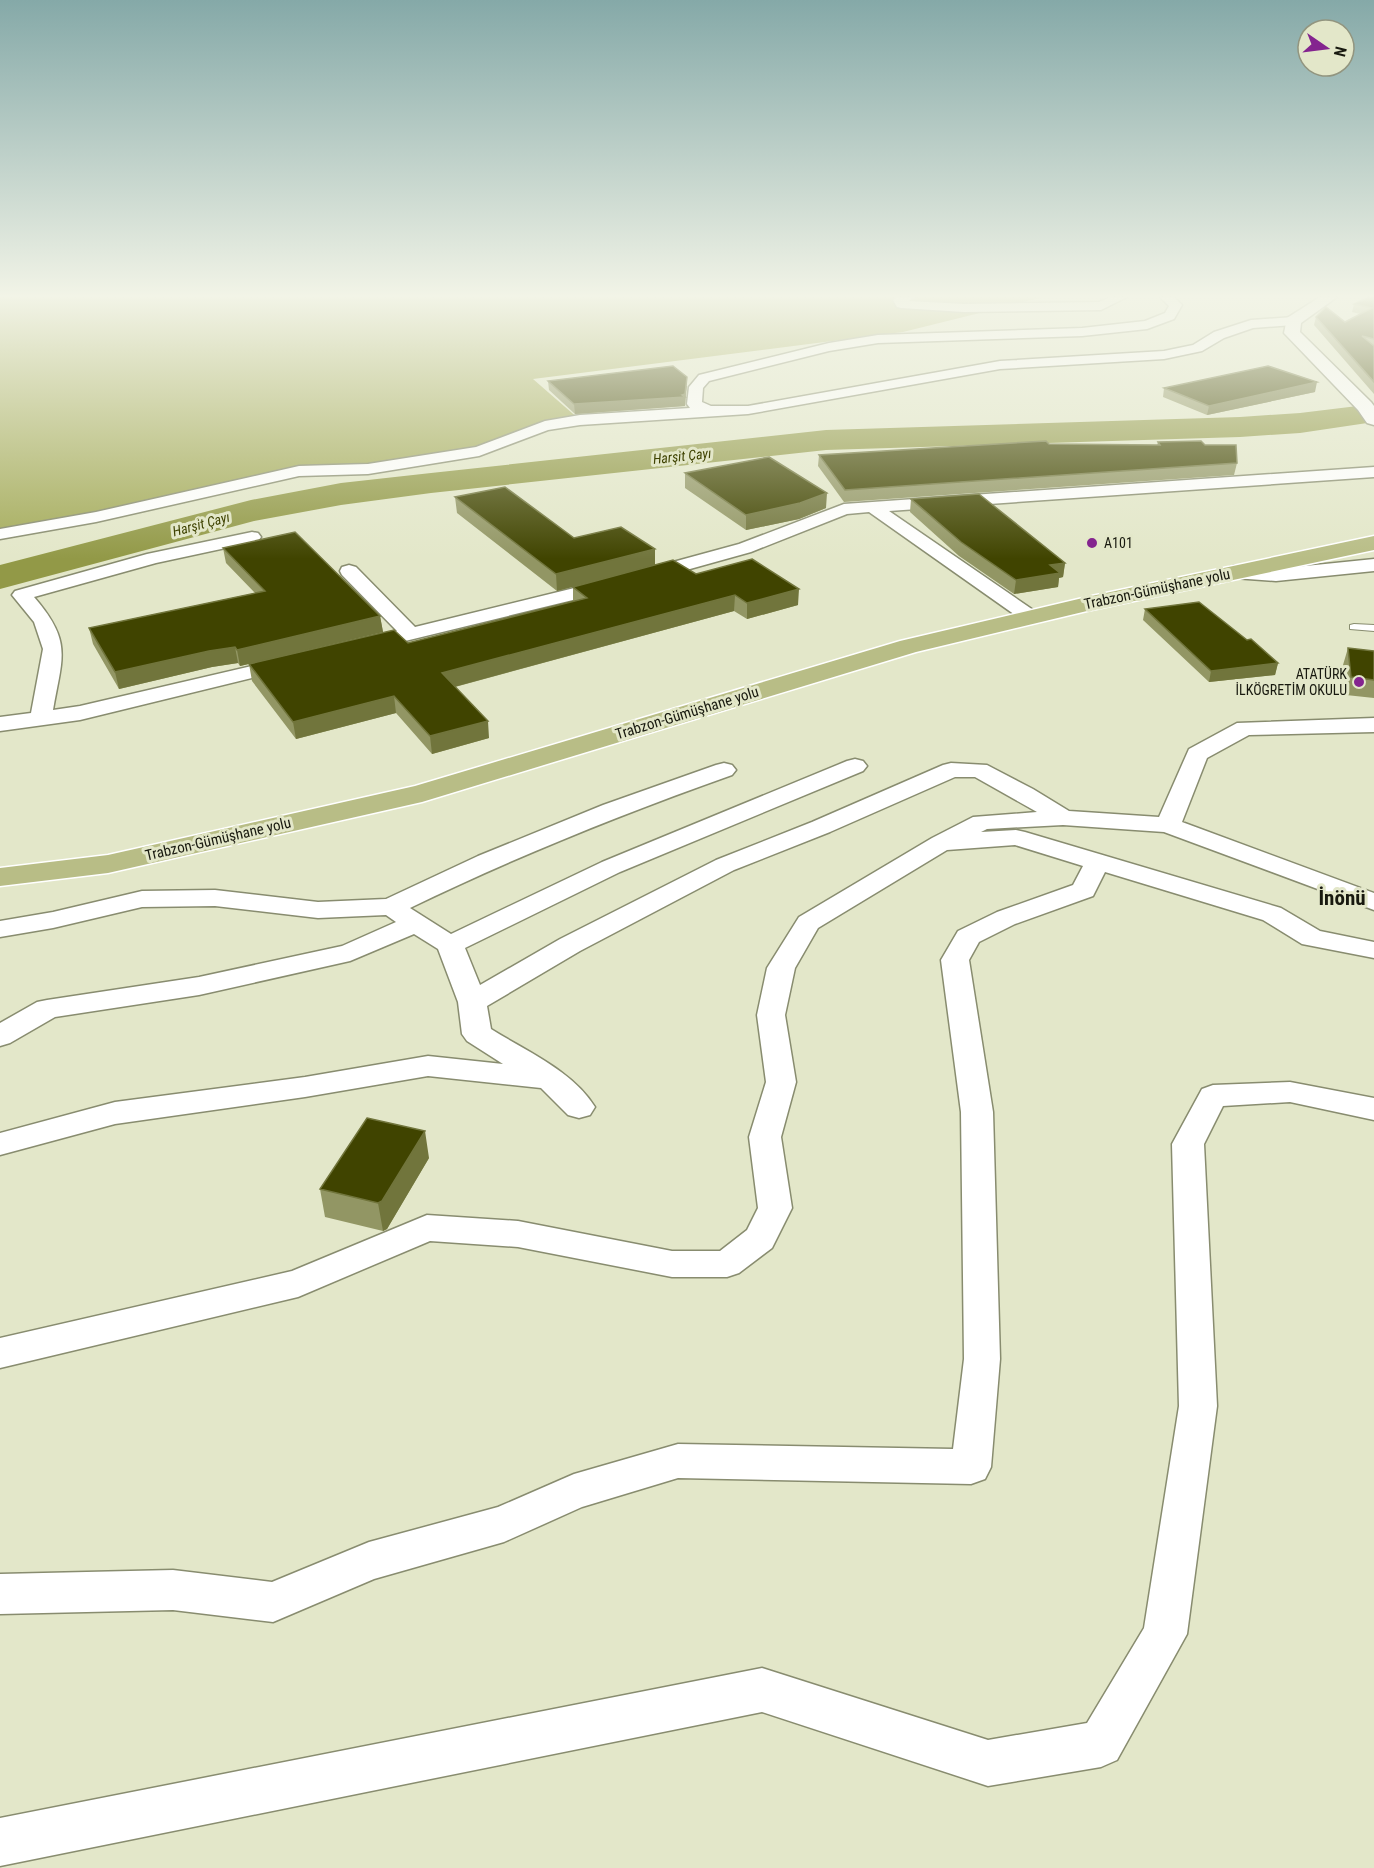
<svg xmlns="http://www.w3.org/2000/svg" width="1374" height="1868" viewBox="0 0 1374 1868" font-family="'Roboto Condensed',sans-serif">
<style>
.forest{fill:#a4ab5a}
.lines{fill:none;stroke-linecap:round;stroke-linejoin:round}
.river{fill:#929947;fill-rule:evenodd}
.lane-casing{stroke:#888c6f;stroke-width:2}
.street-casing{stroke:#888c6f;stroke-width:3}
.secondary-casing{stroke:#888c6f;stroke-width:3}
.primary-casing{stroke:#fff;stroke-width:3}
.lane{fill:#fff;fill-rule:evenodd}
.street{fill:#fff;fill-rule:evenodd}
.secondary{fill:#fff;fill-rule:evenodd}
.primary{fill:#b8bd86;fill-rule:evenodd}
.wall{fill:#929664}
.shaded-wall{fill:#71753c}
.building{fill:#404400;stroke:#71753c;stroke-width:1.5}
.poi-dot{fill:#84248f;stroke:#e3e7c9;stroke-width:2}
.labels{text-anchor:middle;stroke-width:6;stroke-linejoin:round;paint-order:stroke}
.far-water-label{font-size:14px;font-style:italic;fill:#3e4200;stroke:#e3e7c9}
.far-poi-label{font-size:14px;fill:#18190f;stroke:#e3e7c9;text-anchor:start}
.street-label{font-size:15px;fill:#18190f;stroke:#e3e7c9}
.district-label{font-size:21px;font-weight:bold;fill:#18190f;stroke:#e3e7c9}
</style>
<rect width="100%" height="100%" fill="#e3e7c9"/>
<path class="forest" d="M 0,297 L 1044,297 L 903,332 L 533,379 L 580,420 L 479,451 L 422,461 L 299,471 L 0,534 Z"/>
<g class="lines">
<path class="river" d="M 1374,404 L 1374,422 L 1300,433 L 1240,437 L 826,450 L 431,493 L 341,505 L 254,521 L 0,589 L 0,565 L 251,500 L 341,483 L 431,473 L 826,430 L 1240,417 L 1300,413 Z"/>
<g class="lane-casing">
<path id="lane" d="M 1354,624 L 1374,625 L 1374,631 L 1350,629 L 1350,625 Z"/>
</g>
<g class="street-casing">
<path id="street" d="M 896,297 L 915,297 L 909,301 L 964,304 L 1099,302 L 1111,297 L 1127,297 L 1101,310 L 964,312 L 901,308 L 897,307 L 893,300 Z
M 1160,297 L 1174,297 L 1182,305 L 1174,319 L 1147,329 L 1082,336 L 878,343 L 829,351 L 709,381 L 703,388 L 702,402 L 711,406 L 748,406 L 1000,361 L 1164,351 L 1193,345 L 1214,332 L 1251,320 L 1293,317 L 1299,321 L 1293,325 L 1253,328 L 1224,338 L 1202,351 L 1164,359 L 1000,369 L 748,414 L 580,425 L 548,430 L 479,456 L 368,474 L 299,476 L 96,522 L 0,539 L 0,529 L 96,512 L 299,466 L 368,464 L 476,447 L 545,421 L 580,415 L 690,408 L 687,404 L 689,387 L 699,375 L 829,343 L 878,335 L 1082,328 L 1145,321 L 1165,313 L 1169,306 Z
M 1374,467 L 1374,477 L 889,511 L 1039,614 L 1042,618 L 1039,622 L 1025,622 L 869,512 L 847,514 L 751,552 L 654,579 L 640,579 L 638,575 L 640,571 L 739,544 L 844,504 Z
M 252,532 L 258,533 L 261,537 L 258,541 L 156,563 L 34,597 C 73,642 62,657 53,710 L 80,706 L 286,658 L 293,660 L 296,664 L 293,668 L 80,720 L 0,731 L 0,717 L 31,713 L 43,649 L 34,622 L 12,595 L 15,591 L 147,554 Z
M 1374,559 L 1374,571 L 1276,581 L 1234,578 L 1227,576 L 1225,572 L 1227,568 L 1234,566 L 1276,569 Z
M 349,565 L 356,567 L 415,627 L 607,580 L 614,582 L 616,586 L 614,590 L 364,651 L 357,649 L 354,645 L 357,641 L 397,631 L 342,575 L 340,571 L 342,567 Z
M 1374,718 L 1374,732 L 1249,735 L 1207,758 L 1182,822 L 1374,893 L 1374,910 L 1164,832 L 1063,825 L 987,829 L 981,832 L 1016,830 L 1025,832 L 1281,908 L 1320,931 L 1374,942 L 1374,958 L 1302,944 L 1263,920 L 1105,872 L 1093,896 L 1015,924 L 979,942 L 969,960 L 993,1112 L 1000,1359 L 991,1467 L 985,1479 L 971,1484 L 678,1478 L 582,1507 L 504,1542 L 374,1579 L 273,1622 L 173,1610 L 0,1614 L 0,1574 L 173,1570 L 272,1582 L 369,1542 L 498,1507 L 574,1474 L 678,1444 L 953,1449 L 964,1359 L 961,1112 L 941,960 L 958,931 L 997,912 L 1073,885 L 1083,866 L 1015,845 L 947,850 L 818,928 L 795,968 L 785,1015 L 796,1082 L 781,1137 L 792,1208 L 772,1248 L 739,1273 L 727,1277 L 672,1277 L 518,1247 L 430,1241 L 298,1297 L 0,1368 L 0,1338 L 292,1271 L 427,1215 L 518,1221 L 672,1251 L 720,1251 L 747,1230 L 758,1208 L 749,1137 L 766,1082 L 757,1015 L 767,968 L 799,917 L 932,838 L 973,817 L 1037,812 L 975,777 L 955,777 L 830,832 L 734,870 L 580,951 L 487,1006 L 491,1029 C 526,1051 573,1071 595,1107 L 590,1115 L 579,1118 L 568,1115 L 541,1088 L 428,1076 L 305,1097 L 115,1124 L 0,1155 L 0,1133 L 115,1102 L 305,1077 L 428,1056 L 503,1064 L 467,1041 L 462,1034 L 458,1002 L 438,949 L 414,934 L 350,961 L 199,995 L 55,1017 L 10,1043 L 0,1046 L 0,1023 L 37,1002 L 47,1000 L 199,977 L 342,946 L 396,922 L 386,915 L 318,918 L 215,906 L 142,907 L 53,928 L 0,937 L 0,921 L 53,912 L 142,891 L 215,890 L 318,902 L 386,899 L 478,856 L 603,805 L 716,765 L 724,763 L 732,765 L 736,770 L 732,775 C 622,814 515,857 410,908 L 451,934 L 602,862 L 847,761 L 855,759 L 863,761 L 867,766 L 863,771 L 620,872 L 465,948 L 480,985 L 560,939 L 716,860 L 812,822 L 943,765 L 951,763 L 987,765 L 1033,789 L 1069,811 L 1159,817 L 1189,749 L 1237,723 Z
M 1290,1082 L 1374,1098 L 1374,1120 L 1290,1102 L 1223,1106 L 1204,1144 L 1217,1406 L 1187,1634 L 1117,1760 L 1101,1767 L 988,1786 L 762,1712 L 0,1866 L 0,1818 L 762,1668 L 988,1740 L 1087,1723 L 1144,1628 L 1179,1406 L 1172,1144 L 1202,1089 L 1213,1085 Z"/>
</g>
<g class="secondary-casing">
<path id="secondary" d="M 1320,297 L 1337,297 L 1301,323 L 1300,332 L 1371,402 L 1374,406 L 1374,425 L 1367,423 L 1358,410 L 1284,333 L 1287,318 Z"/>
</g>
<g class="primary-casing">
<path id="primary" d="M 1374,536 L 1374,550 L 1087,611 L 916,652 L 422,802 L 108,873 L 0,886 L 0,868 L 108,855 L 415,786 L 900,641 L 1087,597 Z"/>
</g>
<use href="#lane" class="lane"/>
<use href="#street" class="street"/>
<use href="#secondary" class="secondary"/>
<use href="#primary" class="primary"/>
</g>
<path class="wall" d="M 1374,297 L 1374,394 L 1314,325 L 1316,317 L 1345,322 L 1360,314 L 1352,312 L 1354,304 Z
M 548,381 L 687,386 L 685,406 L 575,414 L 549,390 Z
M 1164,388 L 1315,392 L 1207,415 L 1163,397 Z
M 1158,442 L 1205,445 L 1237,463 L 1234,475 L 844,502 L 818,466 L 819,455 L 1049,444 L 1157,445 Z
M 685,473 L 826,508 L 799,519 L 746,530 L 685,488 Z
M 455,497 L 574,538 L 655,549 L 655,565 L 557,591 L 457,513 Z
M 911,499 L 1065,563 L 1063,577 L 1059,578 L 1058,587 L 1014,594 L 959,556 L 910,512 Z
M 223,548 L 380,616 L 383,632 L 240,666 L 238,663 L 212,667 L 119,689 L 93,644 L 89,628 L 255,593 L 226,563 Z
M 696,574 L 798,605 L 747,619 L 734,611 L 455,687 L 489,738 L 432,754 L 396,713 L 296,739 L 252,681 L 249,664 L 408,643 L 573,601 L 573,587 Z
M 1145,609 L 1278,663 L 1275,675 L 1209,682 L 1143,620 Z
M 1348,648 L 1374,651 L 1374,698 L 1346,695 L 1343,665 Z
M 429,1158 L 387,1229 L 383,1231 L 325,1217 L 320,1189 Z"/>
<path class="shaded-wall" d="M 687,377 L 685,406 L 575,414 L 574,404 Z
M 1317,382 L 1315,392 L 1207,415 L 1209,406 Z
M 827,493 L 826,508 L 799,519 L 746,530 L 746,515 Z
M 655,549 L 655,565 L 557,591 L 556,574 Z
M 1065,563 L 1063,577 L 1059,578 L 1058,587 L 1014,594 L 1016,580 L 1050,565 Z
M 799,589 L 798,605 L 747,619 L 747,603 Z
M 735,595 L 734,611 L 443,690 L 442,673 Z
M 380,616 L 383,632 L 240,666 L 237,650 Z
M 235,647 L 238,663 L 212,667 L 119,689 L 115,672 L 209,651 Z
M 1278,663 L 1275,675 L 1209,682 L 1211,671 Z
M 394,696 L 396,713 L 296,739 L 293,722 Z
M 488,721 L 489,738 L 432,754 L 430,736 Z
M 425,1131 L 429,1158 L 387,1229 L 383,1231 L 378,1203 Z"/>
<path class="building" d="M 1369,297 L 1374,297 L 1374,339 L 1362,336 L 1374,346 L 1374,382 L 1316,317 L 1326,307 L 1345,322 L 1372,308 L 1354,304 Z
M 673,366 L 687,377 L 685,394 L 682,395 L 685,397 L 574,404 L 548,381 Z
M 1268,366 L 1317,382 L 1209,406 L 1164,388 Z
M 1046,441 L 1049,444 L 1160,445 L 1158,442 L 1201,441 L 1205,445 L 1236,445 L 1237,463 L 845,490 L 819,455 Z
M 769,457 L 827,493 L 800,503 L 746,515 L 685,473 Z
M 505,487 L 574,538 L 621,527 L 655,549 L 556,574 L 455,497 Z
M 979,494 L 1065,563 L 1050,565 L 1060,573 L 1016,580 L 961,542 L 911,499 Z
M 295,532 L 380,616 L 237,650 L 235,647 L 209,651 L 115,672 L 89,628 L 265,591 L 223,548 Z
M 752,559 L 799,589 L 747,603 L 735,595 L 442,673 L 488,721 L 430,736 L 394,696 L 293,722 L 249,664 L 394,630 L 408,643 L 587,598 L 573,587 L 673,560 L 696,574 Z
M 1199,602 L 1247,640 L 1251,639 L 1278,663 L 1211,671 L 1145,609 Z
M 1348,648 L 1374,651 L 1374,680 L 1351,677 Z
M 367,1118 L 425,1131 L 382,1201 L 378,1203 L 320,1189 Z"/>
<linearGradient id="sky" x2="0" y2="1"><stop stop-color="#85a9a8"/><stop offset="0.53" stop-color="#f2f4e7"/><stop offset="1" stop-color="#f2f4e7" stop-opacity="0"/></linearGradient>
<rect width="1374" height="559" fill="url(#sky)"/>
<g class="poi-dot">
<circle cx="1092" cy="543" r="6"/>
<circle cx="1359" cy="682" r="6"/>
</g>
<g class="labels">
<g class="far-water-label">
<text transform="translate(682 456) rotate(-6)" y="5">Harşit Çayı</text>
<text transform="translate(201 524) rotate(-15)" y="5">Harşit Çayı</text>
</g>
<g class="far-poi-label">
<text x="1104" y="548">A101</text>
<text x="1347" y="679" text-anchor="end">ATATÜRK<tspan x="1347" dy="16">İLKÖGRETİM OKULU</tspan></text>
</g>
<g class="street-label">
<text transform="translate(1157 589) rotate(-12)" y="5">Trabzon-Gümüşhane yolu</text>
<text transform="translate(687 713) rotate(-17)" y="5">Trabzon-Gümüşhane yolu</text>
<text transform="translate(218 839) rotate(-13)" y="5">Trabzon-Gümüşhane yolu</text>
</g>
<g class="district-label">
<text x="1342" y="905">İnönü</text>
</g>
</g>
<g transform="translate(1326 48) rotate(104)"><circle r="28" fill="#e3e7c9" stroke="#92957f" stroke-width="1.5"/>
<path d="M0-4.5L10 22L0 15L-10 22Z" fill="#84248f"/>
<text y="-9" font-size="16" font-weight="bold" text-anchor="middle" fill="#18190f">N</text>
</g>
</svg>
